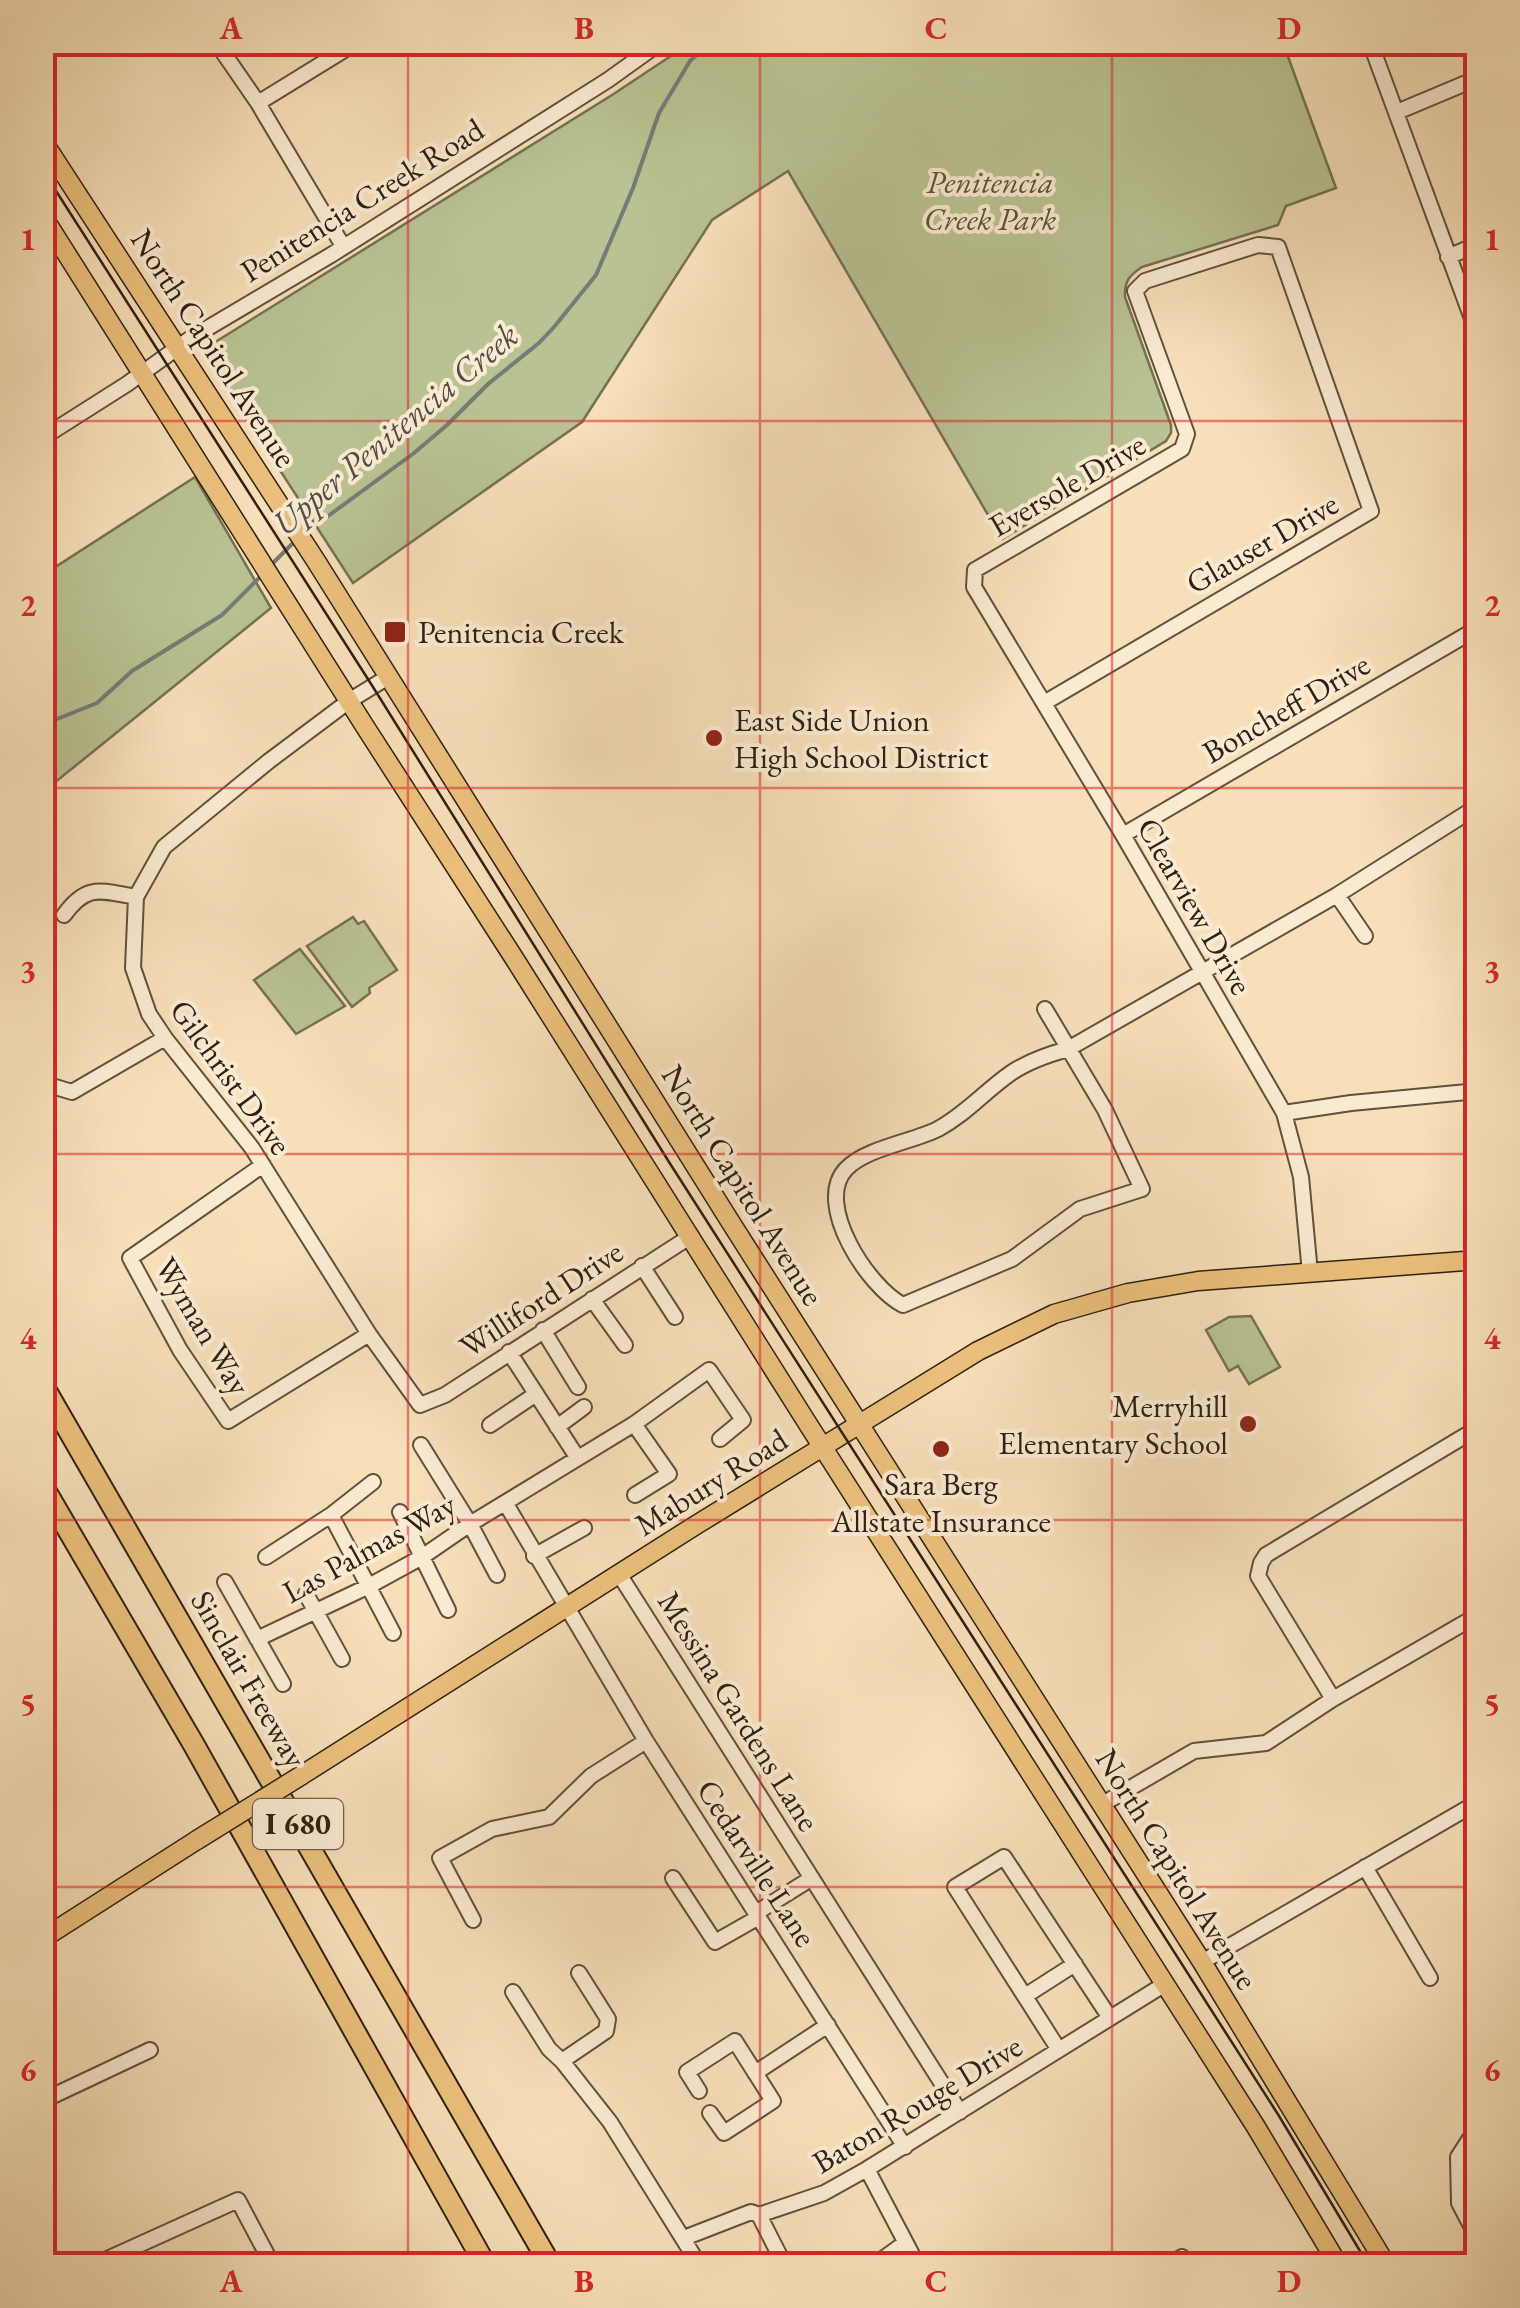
<svg xmlns="http://www.w3.org/2000/svg" width="1520" height="2308" viewBox="0 0 1520 2308" font-family="'EB Garamond',serif">
<style>
.green{fill:#b9c292;stroke:#747152;stroke-width:2.5}
.lines{fill:none;stroke-linecap:round;stroke-linejoin:round}
.stream{stroke:#757c77;stroke-width:4}
.minor-casing{stroke:#61503b;stroke-width:18}
.major-casing{stroke:#2f2011;stroke-width:21}
.highway-casing{stroke:#2f2011;stroke-width:24}
.minor{stroke:#faead2;stroke-width:14}
.major{stroke:#ecc07c;stroke-width:18}
.highway{stroke:#ecc07c;stroke-width:20}
.tram{stroke:#2f2011;stroke-width:2.5}
.major-bridge-casing{stroke:#2f2011;stroke-width:21;stroke-linecap:butt}
.major-bridge{stroke:#ecc07c;stroke-width:18}
.grid{fill:none;stroke:#d62828;stroke-width:2.5;stroke-opacity:0.55}
.poi-dot{fill:#8f2418;stroke:#faead2;stroke-width:4}
.labels{text-anchor:middle;stroke-width:8;stroke-linejoin:round;paint-order:stroke}
.shield{fill:#faead2;stroke:#6c5d4b;stroke-width:2.5}
.shield-label{font-size:30px;font-weight:bold;fill:#2f2011}
.park-label{font-size:32px;font-style:italic;fill:#585138;stroke:#faead2}
.street-label{font-size:32px;fill:#2f2011;stroke:#faead2}
.poi-label{font-size:32px;fill:#2f2011;stroke:#faead2;text-anchor:start}
.water-label{font-size:35px;font-style:italic;fill:#524e44;stroke:#faead2}
.neatline{fill:none;stroke:#d62828;stroke-width:4}
.grid-label{font-size:32px;text-anchor:middle;font-weight:bold;fill:#d62828}
</style>
<rect width="100%" height="100%" fill="#f7dfb9"/>
<filter id="stains"><feTurbulence type="fractalNoise" baseFrequency=".002" numOctaves="4"/><feColorMatrix values="0 0 0 0 .2 0 0 0 0 .09 0 0 0 0 .02 0 0 0 .5 -.17"/></filter>
<radialGradient id="worn" r=".72"><stop offset=".6" stop-color="#630" stop-opacity="0"/><stop offset="1" stop-color="#630" stop-opacity=".3"/></radialGradient>
<path class="green" d="M 692,42 L 1283,43 L 1336,188 L 1286,206 L 1278,225 L 1142,267 C 1130,275 1124,281 1125,297 L 1171,425 L 1171,433 L 1166,441 L 1002,539 L 788,171 L 712,220 L 582,422 L 353,583 L 206,356 L 212,344 L 612,95 Z
M 195,477 L 271,608 L 43,792 L 43,575 Z
M 353,917 L 358,924 L 364,921 L 397,970 L 369,988 L 370,993 L 352,1007 L 307,946 Z
M 300,949 L 345,1006 L 296,1034 L 254,980 Z
M 1251,1316 L 1280,1367 L 1249,1384 L 1238,1366 L 1229,1371 L 1206,1330 L 1229,1317 Z"/>
<g class="lines">
<path class="stream" d="M 305,533 L 414,453 L 447,425 L 488,384 L 539,343 L 554,327 L 596,275 L 633,188 L 659,113 L 690,61 L 700,52 L 720,42
M 269,567 L 294,542
M 42,725 L 97,703 L 132,671 L 222,615 L 263,574"/>
<g class="minor-casing">
<path id="minor" d="M 216,42 L 258,103 L 343,246
M 1370,42 L 1478,335
M 258,103 L 357,42
M 1397,112 L 1478,78
M 1448,257 L 1478,244
M 42,438 L 127,384 L 191,338 L 331,255 L 608,80 L 661,42
M 388,677 L 349,701 L 269,761 L 164,847 L 136,897 L 133,968 L 149,1014 L 165,1038 L 252,1148 L 369,1334 L 420,1405 L 445,1395 L 691,1236
M 1044,703 L 1371,511 L 1278,247 L 1258,245 L 1145,281 L 1135,291 L 1187,434 L 1182,449 L 975,570 L 974,587 L 1123,835 L 1284,1113 L 1301,1177 L 1310,1273
M 1123,835 L 1478,628
M 1337,895 L 1365,936
M 64,915 C 87,883 101,891 136,897
M 1045,1009 L 1105,1110 L 1142,1189 L 1080,1209 L 1012,1259 L 903,1305 C 869,1288 813,1204 846,1169 C 866,1148 912,1142 938,1129 C 966,1114 985,1091 1011,1073 C 1027,1062 1050,1054 1068,1049 L 1337,895 L 1478,806
M 42,1083 L 72,1092 L 165,1038
M 1284,1113 L 1351,1103 L 1478,1091
M 263,1165 L 130,1258 L 180,1350 L 228,1421 L 369,1334
M 642,1266 L 675,1317
M 592,1299 L 625,1345
M 543,1330 L 578,1387
M 509,1352 L 577,1457
M 634,1424 L 669,1474 L 635,1495
M 490,1425 L 536,1394
M 557,1427 L 584,1407
M 421,1445 L 470,1524 L 497,1575
M 506,1504 L 646,1741 L 905,2147
M 400,1512 L 448,1610
M 331,1515 L 393,1633
M 534,1556 L 584,1528
M 266,1557 L 331,1515 L 373,1482
M 619,1574 L 960,2112
M 225,1582 L 283,1684
M 306,1594 L 342,1659
M 257,1639 L 369,1586 L 422,1557 L 470,1524 L 634,1424 L 709,1370 L 743,1420 L 720,1439
M 1333,1699 L 1258,1576 L 1261,1563 L 1266,1555 L 1478,1428
M 1101,1805 L 1194,1751 L 1266,1743 L 1333,1699 L 1478,1615
M 1365,1867 L 1430,1978
M 673,1878 L 715,1942 L 759,1917
M 756,1913 L 812,1878
M 473,1920 L 440,1858 L 492,1829 L 549,1817 L 591,1776 L 646,1741
M 1202,1962 L 1478,1802
M 579,1973 L 608,2019 L 606,2031 L 562,2061 L 610,2122 L 700,2266
M 513,1992 L 549,2049 L 562,2061
M 1025,1996 L 1075,1964
M 1059,2050 L 955,1887 L 1004,1857 L 1110,2018
M 755,2073 L 828,2025
M 699,2091 L 687,2072 L 735,2041 L 773,2101 L 724,2133 L 710,2113
M 42,2101 L 150,2050
M 1478,2135 L 1469,2140 L 1458,2157 L 1459,2203 L 1478,2239
M 867,2169 L 918,2266
M 759,2215 L 785,2266
M 684,2238 L 751,2212 L 759,2215 L 824,2193 L 867,2169 L 1165,1984
M 92,2266 L 238,2200 L 273,2266
M 873,2266 L 905,2243
M 1167,2266 L 1182,2257 L 1187,2266"/>
</g>
<g class="major-casing">
<path id="major" d="M 42,140 L 316,561 L 733,1226 L 1202,1962 L 1387,2266
M 42,215 L 364,725 L 514,958 L 806,1421 L 1256,2127 L 1339,2266
M 302,1775 L 696,1525 L 978,1351 L 1054,1314 L 1128,1293 L 1198,1281 L 1478,1260
M 42,1939 L 197,1840"/>
</g>
<g class="highway-casing">
<path id="highway" d="M 42,1384 L 551,2266
M 42,1485 L 194,1745 L 486,2266"/>
</g>
<use href="#minor" class="minor"/>
<use href="#major" class="major"/>
<use href="#highway" class="highway"/>
<path class="tram" d="M 42,169 L 373,687 L 669,1162 L 1279,2116 L 1369,2266"/>
<g class="major-bridge-casing">
<path id="major-bridge" d="M 197,1840 L 302,1775"/>
</g>
<use href="#major-bridge" class="major-bridge"/>
</g>
<path class="grid" d="M 408,42 L 408,2266M 760,42 L 760,2266M 1112,42 L 1112,2266M 42,421 L 1478,421M 42,788 L 1478,788M 42,1154 L 1478,1154M 42,1520 L 1478,1520M 42,1887 L 1478,1887"/>
<g class="poi-dot">
<rect x="383" y="620" width="24" height="24" rx="5"/>
<circle cx="714" cy="738" r="10"/>
<circle cx="1248" cy="1424" r="10"/>
<circle cx="941" cy="1449" r="10"/>
</g>
<g class="labels">
<rect class="shield" x="253" y="1799" width="90" height="50" rx="8"/>
<g class="shield-label">
<text x="298" y="1834">I 680</text>
</g>
<g class="park-label">
<text x="990" y="193">Penitencia<tspan x="990" dy="37">Creek Park</tspan></text>
</g>
<g class="street-label">
<text transform="translate(362 200) rotate(-32)" y="11">Penitencia Creek Road</text>
<text transform="translate(214 348) rotate(57)" y="11">North Capitol Avenue</text>
<text transform="translate(1067 485) rotate(-30)" y="11">Eversole Drive</text>
<text transform="translate(1262 543) rotate(-30)" y="11">Glauser Drive</text>
<text transform="translate(1286 708) rotate(-30)" y="11">Boncheff Drive</text>
<text transform="translate(1195 906) rotate(60)" y="11">Clearview Drive</text>
<text transform="translate(231 1077) rotate(54)" y="11">Gilchrist Drive</text>
<text transform="translate(743 1185) rotate(58)" y="11">North Capitol Avenue</text>
<text transform="translate(541 1299) rotate(-33)" y="11">Williford Drive</text>
<text transform="translate(203 1326) rotate(59)" y="11">Wyman Way</text>
<text transform="translate(711 1482) rotate(-32)" y="11">Mabury Road</text>
<text transform="translate(369 1548) rotate(-29)" y="11">Las Palmas Way</text>
<text transform="translate(249 1679) rotate(60)" y="11">Sinclair Freeway</text>
<text transform="translate(739 1711) rotate(58)" y="11">Messina Gardens Lane</text>
<text transform="translate(757 1863) rotate(57)" y="11">Cedarville Lane</text>
<text transform="translate(1177 1869) rotate(58)" y="11">North Capitol Avenue</text>
<text transform="translate(917 2104) rotate(-31)" y="11">Baton Rouge Drive</text>
</g>
<g class="poi-label">
<text x="418" y="643">Penitencia Creek</text>
<text x="734" y="731">East Side Union<tspan x="734" dy="37">High School District</tspan></text>
<text x="1228" y="1417" text-anchor="end">Merryhill<tspan x="1228" dy="37">Elementary School</tspan></text>
<text x="941" y="1495" text-anchor="middle">Sara Berg<tspan x="941" dy="37">Allstate Insurance</tspan></text>
</g>
<g class="water-label">
<text transform="translate(395 429) rotate(-40)" y="12">Upper Penitencia Creek</text>
</g>
</g>
<rect width="1520" height="2308" fill="none" stroke="#f7dfb9" stroke-width="110"/>
<rect x="55" y="55" width="1410" height="2198" class="neatline"/>
<g class="grid-label">
<text x="231" y="39">A</text>
<text x="584" y="39">B</text>
<text x="936" y="39">C</text>
<text x="1289" y="39">D</text>
<text x="28" y="250">1</text>
<text x="1492" y="250">1</text>
<text x="28" y="616">2</text>
<text x="1492" y="616">2</text>
<text x="28" y="982">3</text>
<text x="1492" y="982">3</text>
<text x="28" y="1349">4</text>
<text x="1492" y="1349">4</text>
<text x="28" y="1715">5</text>
<text x="1492" y="1715">5</text>
<text x="28" y="2081">6</text>
<text x="1492" y="2081">6</text>
<text x="231" y="2292">A</text>
<text x="584" y="2292">B</text>
<text x="936" y="2292">C</text>
<text x="1289" y="2292">D</text>
</g>
<rect width="100%" height="100%" filter="url(#stains)"/>
<rect width="100%" height="100%" fill="url(#worn)"/>
</svg>
